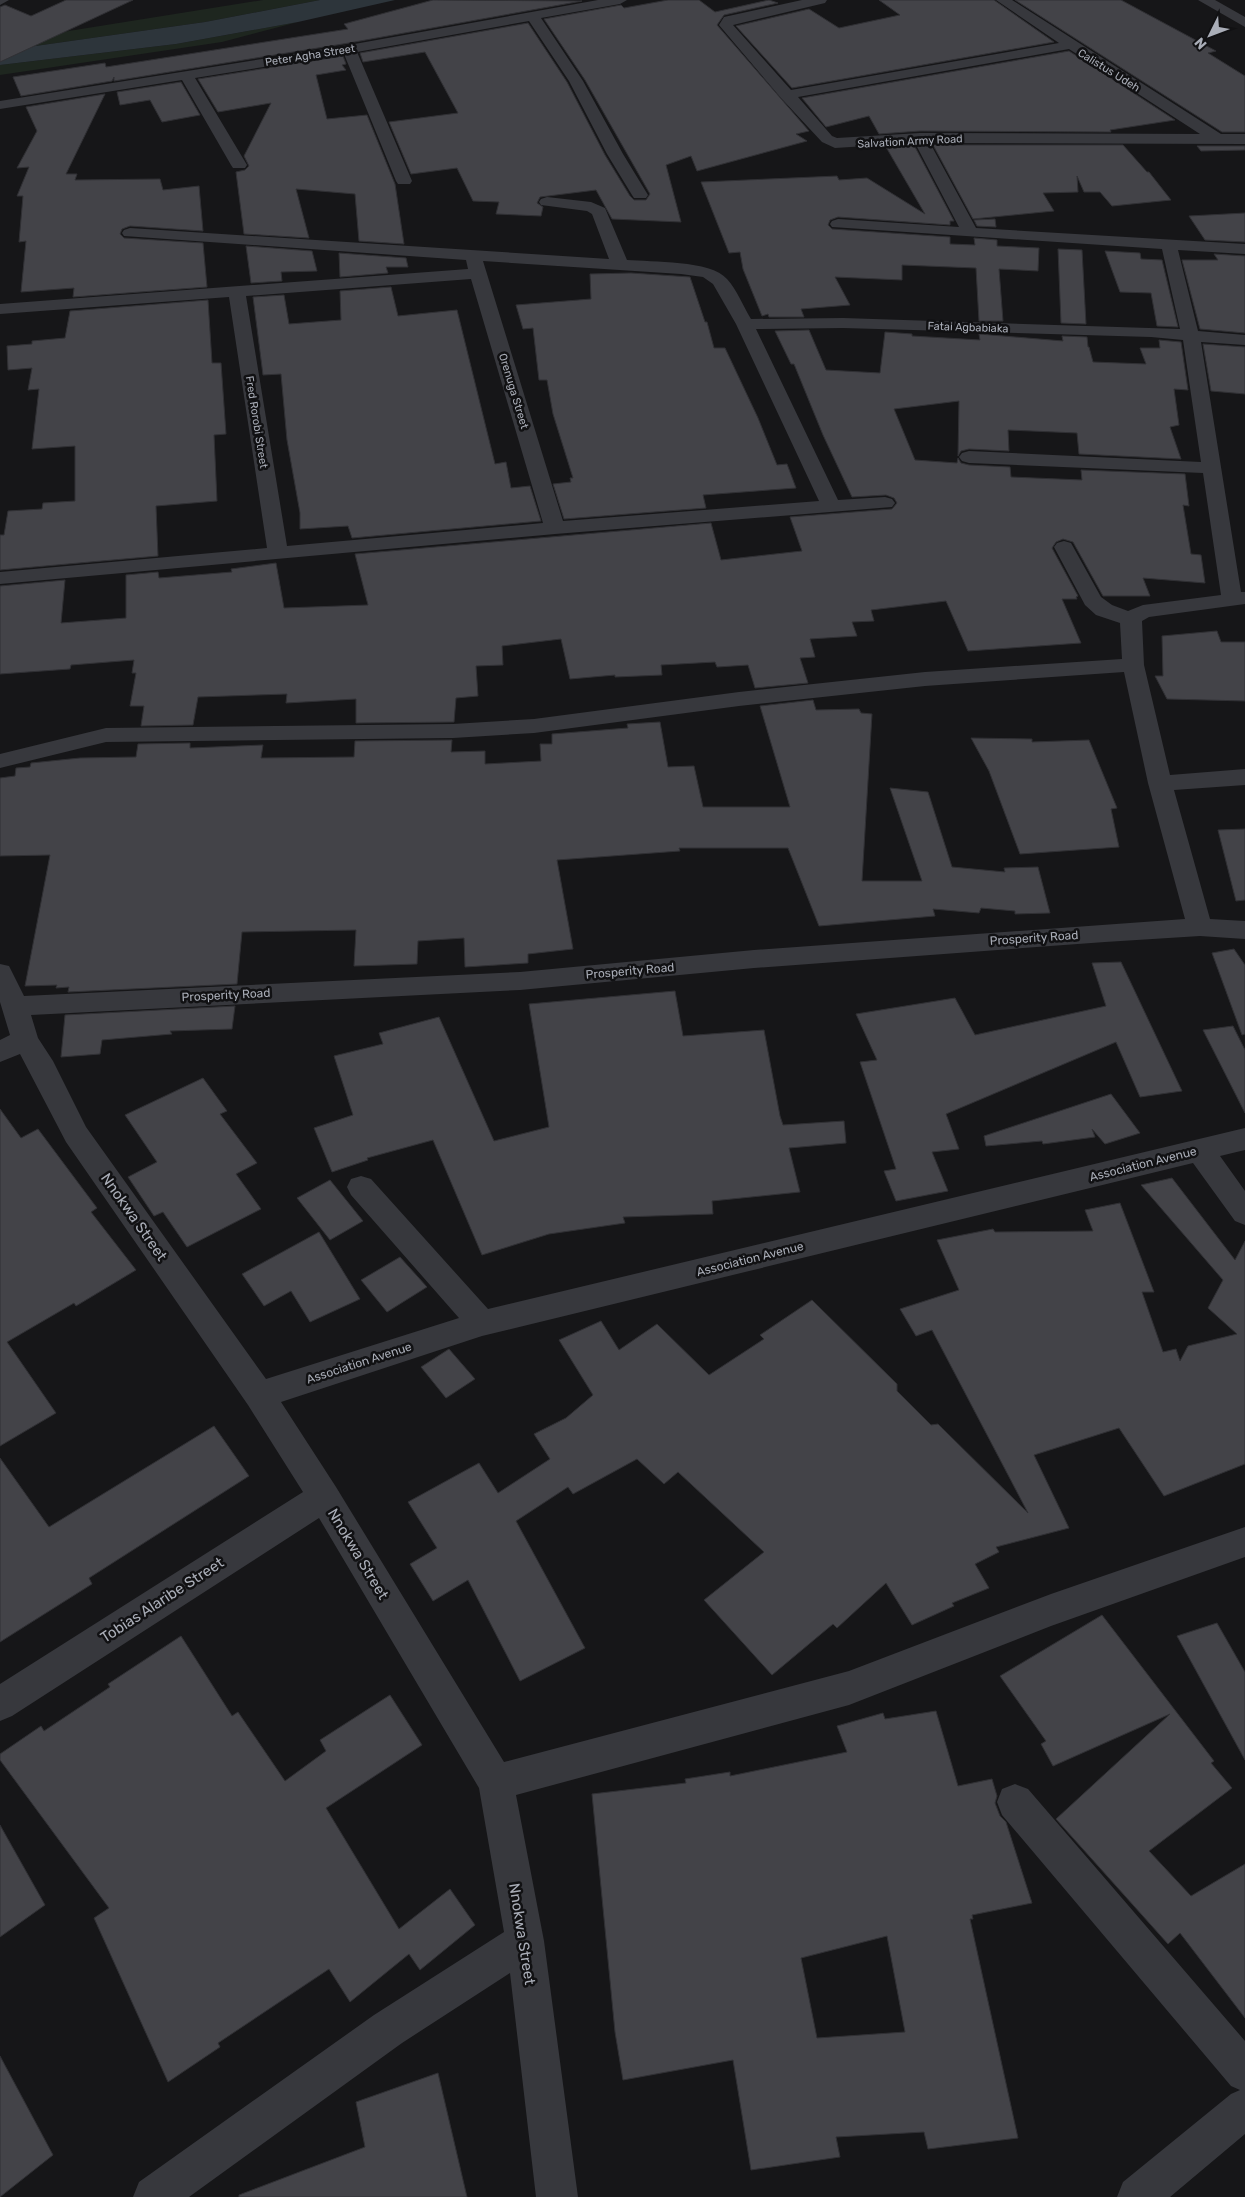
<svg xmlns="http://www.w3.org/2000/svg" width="1245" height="2197" viewBox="0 0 1245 2197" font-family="Rubik,sans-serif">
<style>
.green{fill:#1e261f}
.water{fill:#2d353b}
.building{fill:#434348;stroke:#303034;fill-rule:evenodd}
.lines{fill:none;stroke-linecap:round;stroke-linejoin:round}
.minor{fill:#37383d;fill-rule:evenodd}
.labels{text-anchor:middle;stroke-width:5;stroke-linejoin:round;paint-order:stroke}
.far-street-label{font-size:11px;fill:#a9adb7;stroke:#111113}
.street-label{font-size:12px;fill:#a9adb7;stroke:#111113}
.near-street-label{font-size:15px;fill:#a9adb7;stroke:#111113}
</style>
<rect width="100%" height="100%" fill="#161618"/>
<path class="green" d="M 263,0 L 320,0 L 205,22 L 0,51 L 0,42 Z
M 298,22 L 222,42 L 0,75 L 0,65 L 176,44 Z"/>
<path class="water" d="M 320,0 L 395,0 L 298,22 L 176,44 L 0,65 L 0,51 L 205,22 Z"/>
<path class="building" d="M 66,0 L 133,0 L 0,62 L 0,7 L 5,5 L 31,16 Z
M 433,0 L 582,1 L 349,43 L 114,81 L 114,77 L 112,81 L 21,96 L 13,77 L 105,63 L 106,67 L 348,29 L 344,24 Z
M 668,0 L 699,0 L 715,12 L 769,0 L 778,3 L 724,15 L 717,25 L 809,131 L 796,134 L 807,141 L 697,171 L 691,156 L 666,165 L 681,222 L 612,219 L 596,190 L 540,197 L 537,203 L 543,207 L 541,216 L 496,214 L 499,202 L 473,201 L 457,168 L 411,174 L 389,122 L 458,113 L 425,52 L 363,62 L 360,53 L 528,23 L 567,82 L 605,155 L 630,196 L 634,200 L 646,200 L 650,194 L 585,80 L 544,19 L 621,5 L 624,8 Z
M 879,0 L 994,0 L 1054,42 L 792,88 L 736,26 L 809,9 L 839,28 L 900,15 Z
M 1015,0 L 1121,0 L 1216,51 L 1208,53 L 1245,76 L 1245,132 L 1222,132 Z
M 1069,51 L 1175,120 L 1110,130 L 1111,132 L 920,131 L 879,134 L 869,116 L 826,127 L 802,98 Z
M 343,56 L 346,64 L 342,65 L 346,70 L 316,75 L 327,119 L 367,115 L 395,184 L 404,244 L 359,241 L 355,194 L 296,189 L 309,238 L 244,234 L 236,172 L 245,170 L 249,166 L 244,156 L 271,103 L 218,112 L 198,79 Z
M 181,82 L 200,115 L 162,122 L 150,100 L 120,105 L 117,92 Z
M 105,94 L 66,174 L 77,174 L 75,180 L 160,179 L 163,190 L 199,186 L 203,231 L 130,226 L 122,229 L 120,234 L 124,238 L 203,243 L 207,287 L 73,297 L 74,288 L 21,292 L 26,241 L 19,242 L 23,196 L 17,196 L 29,167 L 17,168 L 37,131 L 26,107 Z
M 914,145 L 954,221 L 950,221 L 950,225 L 838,217 L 830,220 L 828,225 L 832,229 L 950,237 L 950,244 L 975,245 L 974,238 L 997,240 L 997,246 L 1039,248 L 1038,271 L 999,269 L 1003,321 L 979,321 L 976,268 L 902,265 L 902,280 L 835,277 L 850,305 L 801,309 L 804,317 L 769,317 L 768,314 L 762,316 L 743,269 L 740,252 L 729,253 L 701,182 L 837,176 L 839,180 L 867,178 L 925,214 L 886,147 Z
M 933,145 L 1123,145 L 1147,172 L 1149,172 L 1171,200 L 1112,206 L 1100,192 L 1084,192 L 1077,176 L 1078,192 L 1043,193 L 1054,211 L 973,219 Z
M 1197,146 L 1245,146 L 1245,150 L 1201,151 Z
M 1245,213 L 1245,242 L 1205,240 L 1189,216 Z
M 995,219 L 996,227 L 977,226 L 974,220 Z
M 246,246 L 312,251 L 317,271 L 281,272 L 282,281 L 251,283 Z
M 1058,249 L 1082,250 L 1086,324 L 1061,323 Z
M 1105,251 L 1140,253 L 1141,259 L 1162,260 L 1178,327 L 1157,326 L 1151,293 L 1120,292 Z
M 339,253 L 406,258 L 408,267 L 386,267 L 388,273 L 340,277 Z
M 1214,254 L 1245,256 L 1245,333 L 1200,329 L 1182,260 L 1218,260 Z
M 631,273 L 690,277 L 705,322 L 707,322 L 714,348 L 725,348 L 758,418 L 777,465 L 787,464 L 796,488 L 703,495 L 706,508 L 564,519 L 553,484 L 571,482 L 570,478 L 573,478 L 553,414 L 547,380 L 539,380 L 533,328 L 523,329 L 516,305 L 591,299 L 590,274 Z
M 391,287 L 398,316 L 457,310 L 495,464 L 506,462 L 511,488 L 530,486 L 541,521 L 352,538 L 348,526 L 300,529 L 300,513 L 287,440 L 281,374 L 263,375 L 253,297 L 284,295 L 289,324 L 341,320 L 340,291 Z
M 208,300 L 212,363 L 221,363 L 226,434 L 214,435 L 217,501 L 156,506 L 158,556 L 0,570 L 0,535 L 4,535 L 8,511 L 42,509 L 43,503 L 75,501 L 75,446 L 32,449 L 39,389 L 28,390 L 32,368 L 8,370 L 7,346 L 32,344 L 32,341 L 65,338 L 70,311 Z
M 809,330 L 826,370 L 880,373 L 885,332 L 912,334 L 912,336 L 980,340 L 979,334 L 1063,341 L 1062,336 L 1087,337 L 1088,347 L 1089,347 L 1093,362 L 1146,364 L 1140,348 L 1160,348 L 1159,340 L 1181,342 L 1188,390 L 1174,389 L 1179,425 L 1170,427 L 1181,459 L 1079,454 L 1077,433 L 1008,430 L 1009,451 L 969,449 L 961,451 L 958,456 L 959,401 L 894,409 L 915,460 L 957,463 L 958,458 L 961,463 L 969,465 L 1010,467 L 1011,477 L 1082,480 L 1081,470 L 1185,474 L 1189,506 L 1183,505 L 1191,554 L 1201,555 L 1205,583 L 1143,578 L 1150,596 L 1103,596 L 1073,542 L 1063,539 L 1056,542 L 1052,548 L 1078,596 L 1076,597 L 1077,599 L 1062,599 L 1081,643 L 968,651 L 946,601 L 871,610 L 874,621 L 852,622 L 857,636 L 810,639 L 815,657 L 800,658 L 808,683 L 755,688 L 748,665 L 717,667 L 715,662 L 661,665 L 662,675 L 615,677 L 615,675 L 570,679 L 561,639 L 502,646 L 503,665 L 476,666 L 478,696 L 456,698 L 454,722 L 356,723 L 356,699 L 286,703 L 287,694 L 198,697 L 193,725 L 141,726 L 144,706 L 130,706 L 136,673 L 132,673 L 134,660 L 71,665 L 70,669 L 0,674 L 0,586 L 65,580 L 61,623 L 126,618 L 126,575 L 158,572 L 159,578 L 232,572 L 231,569 L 276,563 L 284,608 L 368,605 L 355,554 L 711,523 L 721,560 L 802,551 L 790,517 L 892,509 L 897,503 L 894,498 L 886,495 L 852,497 L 823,435 L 794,364 L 791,364 L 775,331 Z
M 1203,344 L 1245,347 L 1245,394 L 1211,391 Z
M 1217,631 L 1221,642 L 1245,642 L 1245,701 L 1167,699 L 1155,676 L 1163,676 L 1162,636 Z
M 813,700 L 816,710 L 859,709 L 861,713 L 872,714 L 862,881 L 922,881 L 890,788 L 928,792 L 952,867 L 1005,872 L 1004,868 L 1038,867 L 1050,913 L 1015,914 L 1015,911 L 981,908 L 979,913 L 933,909 L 935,916 L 819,926 L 788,848 L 679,848 L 680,851 L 557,860 L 573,949 L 528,954 L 528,963 L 465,967 L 464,938 L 418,941 L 417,964 L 354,966 L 356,930 L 242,932 L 237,984 L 68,992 L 69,987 L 56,988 L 57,985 L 25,986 L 50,855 L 0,856 L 0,778 L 15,776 L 16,768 L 30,767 L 31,763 L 80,758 L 136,757 L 138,744 L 190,743 L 190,748 L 263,745 L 261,758 L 354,757 L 355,741 L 452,740 L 451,752 L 485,751 L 485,764 L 541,761 L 540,744 L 552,744 L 552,734 L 628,728 L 627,724 L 660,722 L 668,767 L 694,766 L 703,807 L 790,807 L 760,706 Z
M 971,738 L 1032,739 L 1032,742 L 1089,740 L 1117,808 L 1111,809 L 1119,847 L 1020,854 L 989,771 Z
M 1245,829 L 1245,900 L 1236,901 L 1218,830 Z
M 1234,949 L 1245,965 L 1245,1034 L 1242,1035 L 1212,953 Z
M 1121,962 L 1182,1091 L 1140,1097 L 1116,1042 L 946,1114 L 959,1149 L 932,1152 L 948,1191 L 896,1201 L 884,1171 L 896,1169 L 860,1062 L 877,1060 L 856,1014 L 955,998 L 975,1035 L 1106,1006 L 1092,963 Z
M 675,991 L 683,1036 L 764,1030 L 780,1116 L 783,1125 L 844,1121 L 846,1143 L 789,1148 L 800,1192 L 712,1201 L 713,1214 L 623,1217 L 625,1223 L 549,1234 L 482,1255 L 433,1140 L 367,1158 L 368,1160 L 332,1172 L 314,1128 L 353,1115 L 334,1056 L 383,1044 L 379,1033 L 439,1017 L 494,1141 L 549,1127 L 529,1004 Z
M 235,1006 L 232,1029 L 170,1031 L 172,1034 L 102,1040 L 100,1054 L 61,1057 L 65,1015 Z
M 1233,1026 L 1245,1050 L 1245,1113 L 1203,1030 Z
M 203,1078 L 227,1111 L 220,1114 L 257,1163 L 236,1174 L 261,1209 L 187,1247 L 163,1212 L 154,1216 L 128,1177 L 157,1162 L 125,1115 Z
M 1111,1094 L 1140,1133 L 1105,1144 L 1092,1129 L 1095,1137 L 1043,1144 L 1042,1141 L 986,1146 L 984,1136 Z
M 0,1109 L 21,1138 L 38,1129 L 97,1208 L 91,1212 L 136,1270 L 76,1306 L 74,1303 L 7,1342 L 56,1413 L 0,1446 Z
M 1172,1178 L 1235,1260 L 1245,1241 L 1245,1464 L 1164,1496 L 1119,1428 L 1034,1455 L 1069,1528 L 996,1547 L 999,1552 L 975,1564 L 989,1588 L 952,1603 L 954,1606 L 912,1625 L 886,1583 L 837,1628 L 833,1624 L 772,1675 L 704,1600 L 764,1552 L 678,1472 L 664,1484 L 637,1459 L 573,1494 L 568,1487 L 516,1521 L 585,1648 L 520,1681 L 468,1580 L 433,1601 L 410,1564 L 437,1548 L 408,1502 L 479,1463 L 498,1493 L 550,1459 L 534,1434 L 566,1418 L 593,1395 L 559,1340 L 601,1321 L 619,1350 L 657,1324 L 709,1375 L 764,1339 L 760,1335 L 812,1300 L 897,1384 L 897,1391 L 931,1425 L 938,1424 L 1028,1513 L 932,1330 L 916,1336 L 900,1309 L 959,1290 L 937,1240 L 993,1229 L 995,1232 L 1093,1231 L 1085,1210 L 1120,1203 L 1154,1292 L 1142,1292 L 1163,1352 L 1176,1349 L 1180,1361 L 1188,1346 L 1237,1334 L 1208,1308 L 1223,1280 L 1141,1185 Z
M 330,1180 L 363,1221 L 330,1240 L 297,1198 Z
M 319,1232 L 360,1299 L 310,1322 L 291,1291 L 264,1306 L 242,1274 Z
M 400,1257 L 427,1287 L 387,1312 L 361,1280 Z
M 449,1349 L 475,1379 L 446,1398 L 421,1367 Z
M 214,1426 L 249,1476 L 89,1578 L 92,1584 L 0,1642 L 0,1458 L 49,1527 Z
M 1102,1615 L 1214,1761 L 1211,1763 L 1232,1788 L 1149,1851 L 1191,1896 L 1245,1864 L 1245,2018 L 1180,1933 L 1168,1944 L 1056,1819 L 1170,1714 L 1053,1766 L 1041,1744 L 1046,1741 L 1000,1676 Z
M 1217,1623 L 1245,1672 L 1245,1760 L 1177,1636 Z
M 181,1636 L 232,1716 L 238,1712 L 285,1781 L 326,1751 L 320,1740 L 390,1695 L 422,1745 L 326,1808 L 399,1929 L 450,1889 L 475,1925 L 420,1970 L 409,1954 L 350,2002 L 329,1969 L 218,2043 L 220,2047 L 168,2082 L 94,1918 L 109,1908 L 0,1760 L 0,1754 L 41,1726 L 44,1731 L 110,1687 L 108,1684 Z
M 936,1711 L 958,1786 L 992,1779 L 997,1796 L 995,1803 L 1000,1816 L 1006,1822 L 1032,1903 L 972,1915 L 973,1919 L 970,1919 L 1018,2138 L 928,2149 L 924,2132 L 836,2137 L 840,2157 L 751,2170 L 733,2060 L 623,2080 L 615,2032 L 592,1794 L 686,1783 L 685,1779 L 730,1772 L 730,1776 L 847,1752 L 837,1726 L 883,1713 L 885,1719 ZM 887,1936 L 905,2032 L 817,2038 L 801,1958 Z
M 0,1825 L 45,1905 L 0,1937 Z
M 0,2056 L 53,2155 L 0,2197 Z
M 438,2073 L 467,2197 L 239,2197 L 239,2195 L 365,2147 L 356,2102 Z"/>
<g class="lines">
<path class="minor" d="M 0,0 L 9,0 L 0,5 Z
M 598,0 L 627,0 L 620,4 L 541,18 L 583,81 L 623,154 L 648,195 L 646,198 L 634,198 L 632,195 L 607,154 L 569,81 L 529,21 L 357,52 L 412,181 L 410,184 L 398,184 L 396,181 L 344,54 L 195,78 L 247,165 L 245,168 L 233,168 L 231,165 L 182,80 L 0,109 L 0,101 L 349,45 Z
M 802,0 L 827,0 L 825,3 L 733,25 L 791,90 L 1059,43 L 996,0 L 1012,0 L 1221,134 L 1245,134 L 1245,144 L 930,143 L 976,228 L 1245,244 L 1245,254 L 1178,250 L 1198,331 L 1245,335 L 1245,345 L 1201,342 L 1241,592 L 1245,592 L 1245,604 L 1149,617 L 1142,621 L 1144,665 L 1170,775 L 1245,769 L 1245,785 L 1174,790 L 1210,919 L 1245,921 L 1245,939 L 1200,936 L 1105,942 L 754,968 L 520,990 L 31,1015 L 38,1038 L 53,1061 L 86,1127 L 266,1379 L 459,1318 L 351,1195 L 347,1187 L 351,1179 L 361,1176 L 371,1179 L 488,1309 L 1245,1128 L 1245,1150 L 1220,1156 L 1245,1191 L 1245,1225 L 1235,1221 L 1193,1163 L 482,1336 L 281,1402 L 336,1487 L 504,1762 L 849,1671 L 1051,1594 L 1245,1527 L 1245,1557 L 1051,1626 L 849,1705 L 516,1795 L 544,1941 L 578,2197 L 536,2197 L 510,1973 L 402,2043 L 189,2197 L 133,2197 L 139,2182 L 374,2015 L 504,1932 L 479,1788 L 319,1518 L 12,1716 L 0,1721 L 0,1684 L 303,1492 L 248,1405 L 66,1142 L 20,1054 L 0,1062 L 0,1040 L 10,1035 L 0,1002 L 0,964 L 9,966 L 24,996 L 520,972 L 754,950 L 1185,919 L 1148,783 L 1124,672 L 925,686 L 739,706 L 534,733 L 453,738 L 106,742 L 0,768 L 0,754 L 106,728 L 453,724 L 534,719 L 739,692 L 925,672 L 1122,659 L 1120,623 L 1096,615 L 1085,605 L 1054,547 L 1057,543 L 1064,541 L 1071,543 L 1101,597 L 1112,605 L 1128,611 L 1143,605 L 1221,595 L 1203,473 L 969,463 L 962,461 L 959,457 L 962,453 L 969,451 L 1201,462 L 1183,340 L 1151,337 L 843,328 L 756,329 L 838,500 L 885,497 L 892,499 L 895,503 L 892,507 L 555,534 L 0,584 L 0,572 L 267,548 L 229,297 L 0,314 L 0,304 L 468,269 L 466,260 L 124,236 L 122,233 L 124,230 L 130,228 L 609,259 L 592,214 L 587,211 L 541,205 L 539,202 L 541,199 L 547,197 L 591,202 L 605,208 L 627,260 C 651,262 711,260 727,279 C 737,290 743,306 751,319 L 843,318 L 1180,329 L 1162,249 L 832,227 L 830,224 L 832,221 L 838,219 L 959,227 L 915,143 L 835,148 L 822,142 L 781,98 L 719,25 L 724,17 ZM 1069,49 L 1200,134 L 920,133 L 837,138 L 832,136 L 798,97 ZM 483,261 L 681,274 L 703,277 L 713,284 L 736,324 L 819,501 L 563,521 ZM 471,279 L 543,523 L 287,546 L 246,296 Z
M 1198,0 L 1215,0 L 1245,17 L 1245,27 Z
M 1015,1784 L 1028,1789 L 1245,2041 L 1245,2134 L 1170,2197 L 1117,2197 L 1123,2182 L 1231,2094 L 1240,2090 L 1231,2086 L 1002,1815 L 997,1802 L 1002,1789 Z"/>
</g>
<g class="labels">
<g class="far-street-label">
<text transform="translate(310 55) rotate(-9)" y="4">Peter Agha Street</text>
<text transform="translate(1109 70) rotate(32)" y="4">Calistus Udeh</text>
<text transform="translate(910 141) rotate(-3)" y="4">Salvation Army Road</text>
<text transform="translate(968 327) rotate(2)" y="4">Fatai Agbabiaka</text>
<text transform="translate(514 391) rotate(73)" y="4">Orenuga Street</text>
<text transform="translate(257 422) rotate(81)" y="4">Fred Rorobi Street</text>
</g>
<g class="street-label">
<text transform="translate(1034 938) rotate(-4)" y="4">Prosperity Road</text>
<text transform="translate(630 971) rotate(-5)" y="4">Prosperity Road</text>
<text transform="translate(226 995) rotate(-3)" y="4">Prosperity Road</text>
<text transform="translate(1143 1164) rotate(-14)" y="4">Association Avenue</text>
<text transform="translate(750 1259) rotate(-14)" y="4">Association Avenue</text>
<text transform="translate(359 1363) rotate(-18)" y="4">Association Avenue</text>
</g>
<g class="near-street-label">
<text transform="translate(134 1217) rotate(55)" y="5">Nnokwa Street</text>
<text transform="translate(358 1554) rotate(59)" y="5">Nnokwa Street</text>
<text transform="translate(162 1600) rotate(-33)" y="5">Tobias Alaribe Street</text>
<text transform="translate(522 1934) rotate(81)" y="5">Nnokwa Street</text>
</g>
</g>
<g transform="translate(1210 35) rotate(228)" stroke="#111113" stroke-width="4" paint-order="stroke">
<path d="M0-4L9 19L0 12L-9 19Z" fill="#a9adb7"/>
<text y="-8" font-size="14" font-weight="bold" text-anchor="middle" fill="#a9adb7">N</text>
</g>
</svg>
